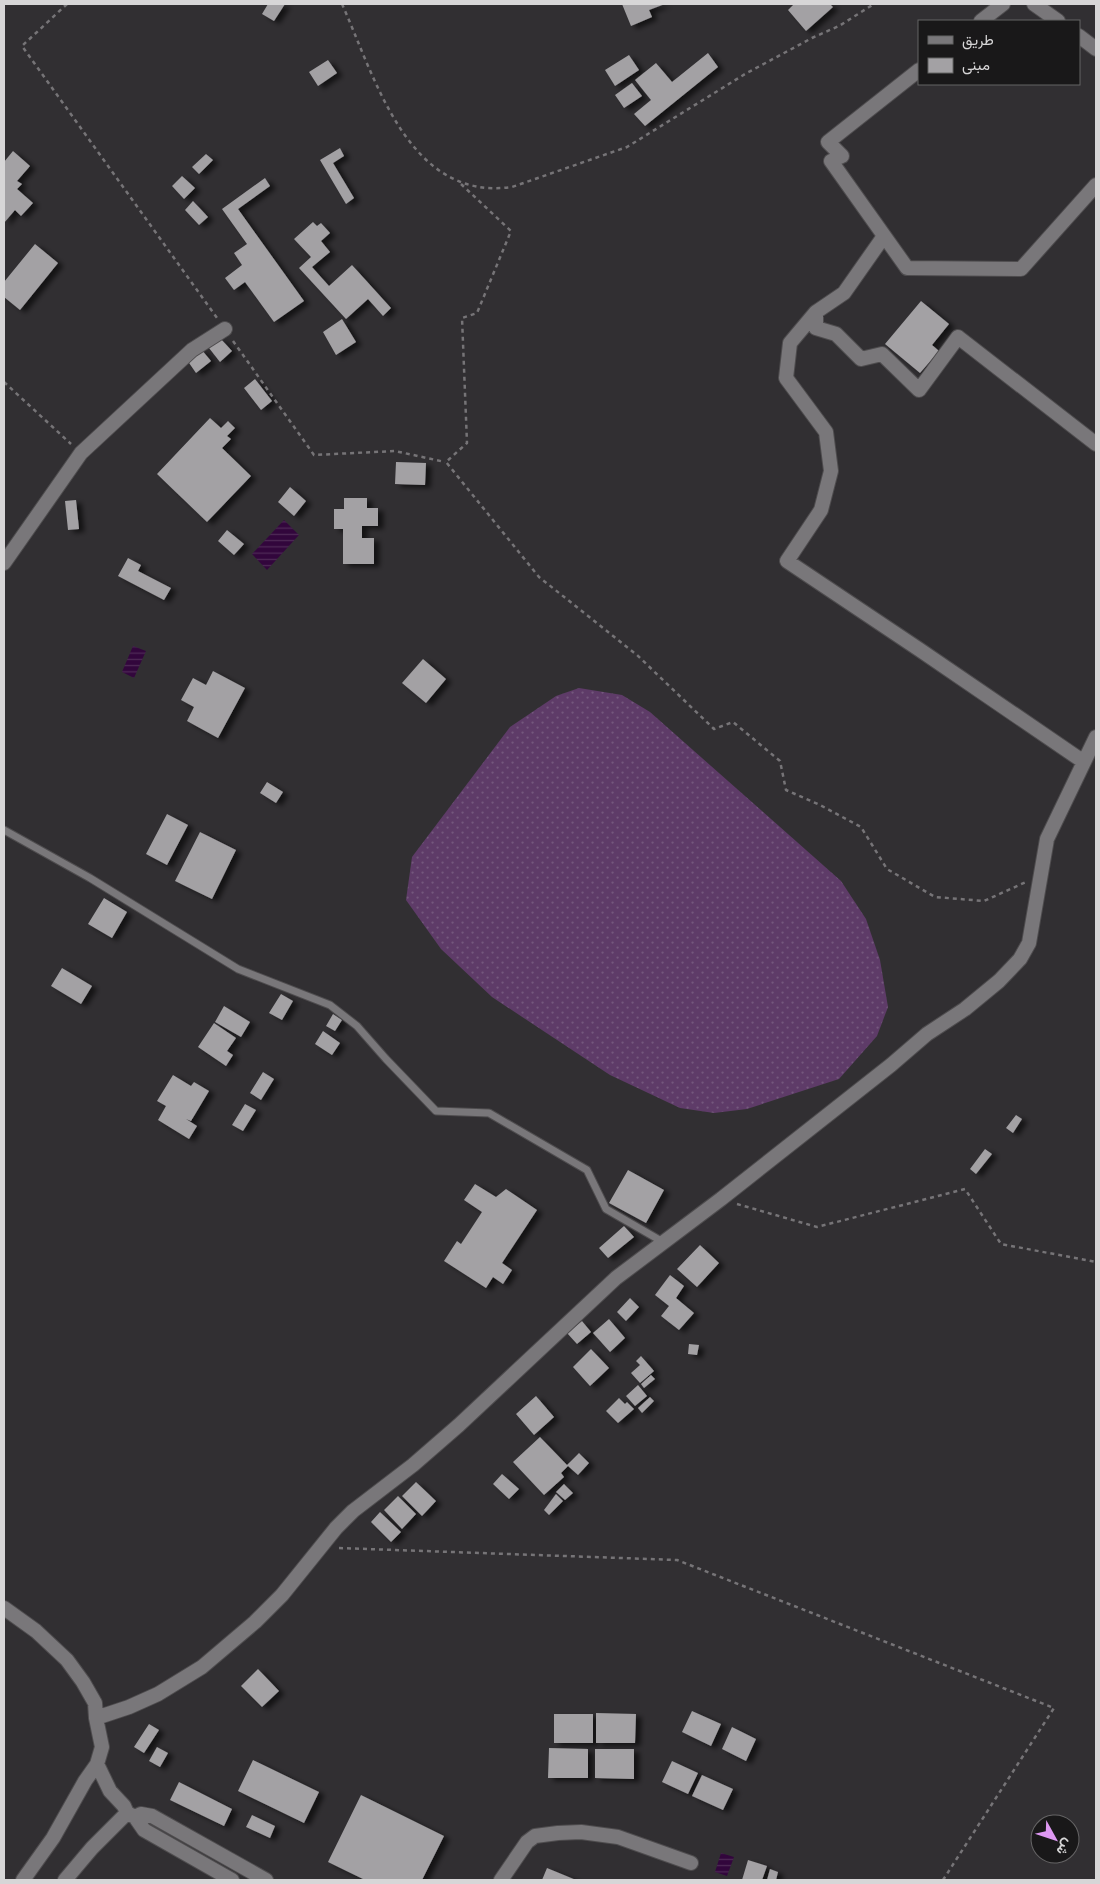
<svg xmlns="http://www.w3.org/2000/svg" width="1100" height="1884" viewBox="0 0 1100 1884" font-family="'IBM Plex Serif',Vazirmatn,serif">
<style>
.grass{fill:url(#grass-dots)}
.water{fill:url(#water-rules)}
.building{fill:#a3a1a4;filter:url(#shadow)}
.lines{fill:none;stroke-linecap:round;stroke-linejoin:round}
.lane-casing{stroke:#4e4c4e;stroke-width:9}
.street-casing{stroke:#4e4c4e;stroke-width:16}
.path{stroke:#767477;stroke-width:2.5;stroke-dasharray:4 4;stroke-linecap:butt}
.lane{stroke:#79777a;stroke-width:7}
.street{stroke:#79777a;stroke-width:14}
</style>
<defs>
<pattern id="grass-dots" width="8" height="8" patternUnits="userSpaceOnUse" patternTransform="scale(1.25)"><rect width="8" height="8" fill="#5e3b68"/><path d="M2 2h.1M6 6h.1" fill="none" stroke="#74577d" stroke-width="1.8" stroke-linecap="round"/></pattern>
<pattern id="water-rules" width="6" height="5" patternUnits="userSpaceOnUse" patternTransform="scale(1.25)"><rect width="6" height="5" fill="#32063c"/><path d="M0 2.5h6" fill="none" stroke="#4f2a57"/></pattern>
<filter id="shadow"><feDropShadow dx="5.5" dy="3" stdDeviation="2.5" flood-color="#0009"/></filter>
</defs>
<rect width="100%" height="100%" fill="#312f32"/>
<path class="grass" d="M 579,688 L 622,695 L 650,712 L 841,881 L 866,919 L 880,960 L 888,1007 L 877,1036 L 839,1079 L 747,1109 L 714,1113 L 680,1108 L 610,1075 L 492,997 L 441,949 L 406,900 L 412,857 L 510,727 L 556,696 Z"/>
<path class="water" d="M 284,520 L 299,535 L 267,570 L 252,554 Z
M 133,646 L 146,651 L 134,678 L 122,672 Z
M 721,1853 L 734,1857 L 727,1876 L 715,1872 Z"/>
<path class="building" d="M 268,4 L 285,4 L 274,21 L 262,14 Z
M 622,4 L 665,4 L 649,10 L 652,17 L 631,26 Z
M 794,4 L 830,4 L 833,7 L 806,31 L 788,10 Z
M 708,53 L 718,67 L 645,126 L 634,114 L 651,100 L 635,80 L 656,63 L 672,82 Z
M 629,55 L 639,70 L 615,86 L 605,70 Z
M 328,60 L 337,73 L 318,86 L 309,72 Z
M 632,83 L 642,96 L 624,108 L 615,95 Z
M 340,148 L 344,156 L 333,163 L 354,198 L 346,204 L 320,160 Z
M 13,151 L 30,166 L 17,181 L 22,184 L 17,189 L 33,203 L 21,216 L 15,210 L 4,223 L 4,162 Z
M 206,154 L 213,160 L 199,174 L 192,167 Z
M 182,176 L 195,188 L 184,199 L 172,186 Z
M 265,178 L 270,186 L 238,209 L 304,301 L 274,322 L 245,282 L 234,290 L 225,278 L 242,265 L 234,253 L 247,244 L 222,209 Z
M 193,201 L 208,217 L 199,225 L 185,210 Z
M 313,222 L 317,226 L 321,223 L 330,233 L 321,241 L 330,252 L 312,267 L 329,286 L 352,265 L 391,308 L 383,316 L 368,299 L 346,319 L 299,268 L 311,257 L 294,239 Z
M 35,244 L 58,263 L 20,310 L 4,297 L 4,282 Z
M 921,301 L 949,324 L 932,345 L 939,351 L 920,373 L 885,344 Z
M 342,319 L 356,342 L 336,355 L 323,332 Z
M 220,338 L 232,351 L 220,362 L 209,348 Z
M 201,349 L 211,361 L 196,373 L 187,360 Z
M 255,379 L 272,401 L 261,410 L 244,388 Z
M 210,418 L 221,428 L 228,421 L 235,428 L 227,436 L 231,439 L 222,448 L 251,476 L 207,522 L 157,474 Z
M 396,462 L 426,463 L 425,485 L 395,484 Z
M 290,487 L 306,501 L 294,516 L 278,502 Z
M 344,498 L 367,498 L 367,508 L 378,508 L 378,526 L 362,526 L 362,538 L 374,538 L 374,564 L 343,564 L 343,529 L 334,529 L 334,509 L 344,509 Z
M 76,500 L 79,529 L 68,530 L 65,501 Z
M 227,530 L 244,544 L 234,555 L 218,541 Z
M 128,558 L 141,565 L 138,571 L 171,588 L 164,600 L 118,576 Z
M 423,659 L 446,679 L 426,703 L 402,683 Z
M 213,671 L 245,688 L 218,738 L 187,721 L 194,707 L 181,700 L 193,678 L 206,685 Z
M 267,782 L 283,792 L 276,803 L 260,793 Z
M 167,814 L 188,825 L 167,865 L 146,854 Z
M 200,832 L 236,850 L 212,899 L 175,881 Z
M 104,898 L 127,912 L 112,938 L 88,924 Z
M 62,968 L 92,986 L 81,1004 L 51,986 Z
M 281,994 L 293,1001 L 282,1020 L 269,1013 Z
M 224,1006 L 250,1022 L 241,1037 L 215,1022 Z
M 333,1014 L 342,1020 L 335,1031 L 326,1026 Z
M 214,1023 L 236,1038 L 227,1051 L 233,1055 L 226,1066 L 198,1047 Z
M 323,1031 L 340,1043 L 332,1055 L 315,1044 Z
M 263,1072 L 274,1079 L 261,1100 L 250,1093 Z
M 173,1075 L 191,1086 L 194,1082 L 209,1091 L 191,1121 L 186,1119 L 197,1126 L 189,1139 L 158,1120 L 166,1106 L 157,1101 Z
M 245,1104 L 256,1110 L 243,1131 L 232,1125 Z
M 1016,1115 L 1022,1119 L 1013,1133 L 1006,1128 Z
M 985,1149 L 992,1154 L 976,1174 L 970,1169 Z
M 628,1170 L 664,1190 L 646,1223 L 609,1203 Z
M 475,1184 L 496,1197 L 506,1189 L 537,1210 L 502,1263 L 512,1270 L 503,1284 L 493,1277 L 486,1288 L 444,1261 L 457,1241 L 461,1244 L 482,1212 L 464,1200 Z
M 624,1226 L 634,1237 L 608,1258 L 599,1248 Z
M 700,1245 L 719,1263 L 697,1287 L 677,1269 Z
M 670,1275 L 684,1286 L 676,1298 L 694,1313 L 679,1330 L 661,1316 L 669,1306 L 655,1295 Z
M 630,1298 L 639,1307 L 626,1321 L 617,1312 Z
M 609,1319 L 625,1338 L 610,1352 L 593,1333 Z
M 582,1321 L 591,1332 L 577,1344 L 567,1333 Z
M 689,1344 L 699,1345 L 697,1355 L 688,1354 Z
M 591,1349 L 609,1368 L 590,1386 L 573,1367 Z
M 641,1356 L 654,1371 L 640,1383 L 631,1373 L 640,1365 L 636,1361 Z
M 651,1375 L 655,1379 L 644,1388 L 641,1384 Z
M 638,1385 L 647,1396 L 635,1406 L 626,1396 Z
M 536,1396 L 554,1417 L 534,1435 L 516,1414 Z
M 650,1397 L 654,1401 L 642,1413 L 638,1408 Z
M 619,1398 L 625,1404 L 627,1402 L 634,1409 L 618,1423 L 606,1411 Z
M 540,1437 L 567,1465 L 579,1453 L 589,1463 L 578,1475 L 568,1466 L 561,1473 L 564,1477 L 544,1495 L 513,1462 Z
M 502,1474 L 519,1489 L 509,1499 L 493,1484 Z
M 416,1482 L 436,1501 L 422,1516 L 402,1496 Z
M 564,1484 L 573,1493 L 565,1500 L 556,1492 Z
M 556,1494 L 563,1501 L 549,1515 L 544,1510 Z
M 398,1496 L 416,1514 L 402,1529 L 384,1510 Z
M 380,1512 L 401,1532 L 391,1542 L 371,1522 Z
M 258,1669 L 279,1691 L 262,1707 L 241,1686 Z
M 692,1711 L 721,1724 L 711,1746 L 682,1732 Z
M 596,1713 L 636,1714 L 635,1743 L 596,1743 Z
M 554,1714 L 593,1714 L 593,1743 L 554,1743 Z
M 149,1724 L 159,1730 L 144,1753 L 134,1747 Z
M 732,1727 L 756,1739 L 746,1761 L 722,1749 Z
M 157,1747 L 168,1753 L 160,1767 L 149,1761 Z
M 549,1748 L 588,1749 L 588,1778 L 548,1778 Z
M 595,1749 L 634,1749 L 634,1779 L 595,1778 Z
M 253,1760 L 319,1792 L 304,1823 L 238,1791 Z
M 672,1761 L 698,1773 L 688,1794 L 662,1782 Z
M 702,1775 L 733,1789 L 723,1810 L 692,1796 Z
M 179,1782 L 232,1809 L 224,1826 L 170,1800 Z
M 361,1795 L 444,1836 L 422,1880 L 365,1880 L 328,1862 Z
M 252,1815 L 275,1826 L 270,1838 L 246,1827 Z
M 748,1860 L 767,1866 L 762,1880 L 742,1880 Z
M 547,1868 L 576,1880 L 542,1880 Z
M 770,1869 L 778,1872 L 776,1880 L 767,1880 Z"/>
<g class="lines">
<g class="lane-casing">
<path id="lane" d="M 4,830 L 90,878 L 238,969 L 330,1005 L 357,1026 L 386,1059 L 436,1111 L 489,1113 L 587,1170 L 606,1209 L 663,1242"/>
</g>
<g class="street-casing">
<path id="street" d="M 1034,4 L 1058,21
M 981,21 L 1003,4
M 1079,36 L 1096,49
M 919,70 L 828,142 L 842,156 L 831,161 L 907,268 L 1021,269 L 1096,185
M 884,236 L 844,293 L 816,312 L 816,328 L 836,334 L 861,359 L 882,354 L 919,390 L 958,337 L 1096,444
M 816,312 L 790,343 L 786,378 L 826,432 L 831,471 L 821,510 L 787,561 L 920,650 L 1084,762
M 4,563 L 81,453 L 192,350 L 225,329
M 4,1608 L 36,1631 L 67,1660 L 83,1682 L 95,1703 L 96,1718 L 102,1747 L 97,1764 L 85,1781 L 53,1838 L 23,1880
M 96,1718 L 129,1707 L 158,1694 L 202,1667 L 255,1622 L 282,1595 L 336,1528 L 353,1511 L 413,1465 L 459,1425 L 616,1278 L 721,1199 L 891,1065 L 927,1034 L 965,1009 L 999,981 L 1020,959 L 1029,943 L 1047,839 L 1096,737
M 97,1764 L 110,1791 L 124,1806 L 127,1813 L 135,1817 L 144,1830 L 232,1880
M 135,1817 L 141,1814 L 152,1816 L 266,1880
M 65,1880 L 92,1848 L 127,1813
M 501,1880 L 527,1842 L 535,1836 L 558,1833 L 581,1832 L 618,1837 L 691,1863"/>
</g>
<path class="path" d="M 67,4 L 22,46 L 217,318
M 342,4 C 375,77 408,202 512,187 L 627,147 L 745,74 L 812,38 L 839,26 L 874,4
M 461,184 L 511,231 L 477,313 L 462,318 L 467,443 L 446,462 L 539,577 L 637,655 L 714,729 L 733,722 L 780,761 L 786,790 L 820,805 L 861,827 L 887,869 L 935,897 L 984,901 L 1026,882
M 233,341 L 314,455 L 395,451 L 445,462
M 4,382 L 71,444
M 737,1204 L 817,1227 L 965,1189 L 1001,1244 L 1096,1262
M 339,1548 L 677,1560 L 1054,1708 L 943,1880"/>
<use href="#lane" class="lane"/>
<use href="#street" class="street"/>
</g>
<rect width="1100" height="1884" fill="none" stroke="#d7d6d7" stroke-width="10"/>
<rect x="918" y="20" width="162" height="65" fill="#191819" stroke="#656465"/>
<rect x="928" y="36" width="25" height="8" fill="#79777a" stroke="#656465"/>
<text x="962" y="45" font-size="15" fill="#d7d6d7">طريق</text>
<rect x="928" y="58" width="25" height="15" fill="#a3a1a4" stroke="#656465"/>
<text x="962" y="70" font-size="15" fill="#d7d6d7">مبنى</text>
<g transform="translate(1055 1839) rotate(130)"><circle r="24" fill="#191819" stroke="#656465"/>
<path d="M0-4L9 19L0 12L-9 19Z" fill="#de98f2"/>
<text y="-8" font-size="14" font-weight="bold" text-anchor="middle" fill="#d7d6d7">ش</text>
</g>
</svg>
